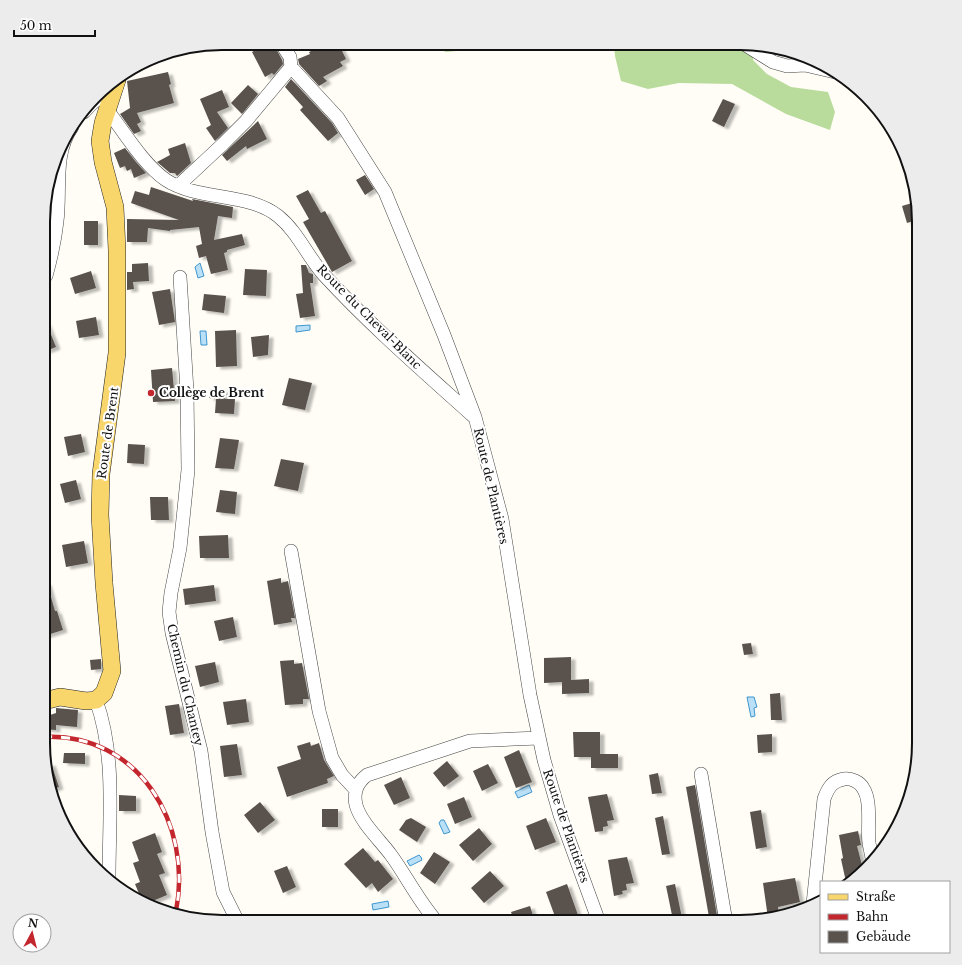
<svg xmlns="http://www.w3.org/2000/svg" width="962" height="965" viewBox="0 0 962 965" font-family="'Libre Baskerville',serif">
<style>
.forest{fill:#b9dc9c}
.water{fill:#b9e0f7;stroke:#3f96cf}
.building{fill:#5a524d;filter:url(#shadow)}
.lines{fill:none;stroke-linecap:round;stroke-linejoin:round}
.minor-casing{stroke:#444;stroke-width:14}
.major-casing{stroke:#222;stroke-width:18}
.minor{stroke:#fff;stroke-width:13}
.major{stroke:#f9d66b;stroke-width:17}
.rail-casing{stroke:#c4262e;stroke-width:4.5}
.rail{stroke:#fff;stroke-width:3;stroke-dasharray:9;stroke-linecap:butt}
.poi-dot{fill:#c4262e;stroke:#fff;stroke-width:1.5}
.labels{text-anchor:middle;stroke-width:4;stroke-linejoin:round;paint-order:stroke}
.street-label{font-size:12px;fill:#111;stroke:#fff}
.poi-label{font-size:12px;font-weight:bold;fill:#111;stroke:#fff;text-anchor:start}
.rim{fill:none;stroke:#111;stroke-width:2}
</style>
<defs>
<filter id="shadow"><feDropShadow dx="4.5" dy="2.5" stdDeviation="1" flood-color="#0004"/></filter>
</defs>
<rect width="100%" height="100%" fill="#fffdf5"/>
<path class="forest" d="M 417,44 L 460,44 L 457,51 L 446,52 L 433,46 L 419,46 Z
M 614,44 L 754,44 L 753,60 L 767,74 L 791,87 L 828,92 L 835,112 L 830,130 L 786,114 L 732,84 L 679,83 L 648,89 L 621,81 L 615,56 Z"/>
<path class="water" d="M 200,263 L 204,276 L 198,278 L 195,267 Z
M 310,325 L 310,330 L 296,332 L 296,326 Z
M 200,331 L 206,331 L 207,345 L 201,345 Z
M 747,697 L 754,697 L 757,707 L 754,708 L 755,716 L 751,717 Z
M 529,785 L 532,792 L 518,798 L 515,792 Z
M 441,820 L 444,820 L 450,832 L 444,834 L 439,823 Z
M 419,855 L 421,857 L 422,860 L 410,866 L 407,861 Z
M 388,901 L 389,907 L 373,910 L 372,904 Z"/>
<path class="building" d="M 259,43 L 273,43 L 282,60 L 283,64 L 274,75 L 272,73 L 265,77 L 252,52 L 261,47 Z
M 328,43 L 338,43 L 346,59 L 340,62 L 343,66 L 323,77 L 327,81 L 319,86 L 299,64 L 298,59 L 310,54 L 309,52 Z
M 168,72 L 171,84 L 169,85 L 174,103 L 137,113 L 141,122 L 137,124 L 141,131 L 134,134 L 120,114 L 130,108 L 127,81 Z
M 291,79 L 332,123 L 338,133 L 328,141 L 300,110 L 303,107 L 285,87 Z
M 248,85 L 258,94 L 242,114 L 231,103 Z
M 222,90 L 229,107 L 217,112 L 228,128 L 215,141 L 206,128 L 211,125 L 200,99 Z
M 723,99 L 735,104 L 724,127 L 712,121 Z
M 258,121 L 267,139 L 247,149 L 246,146 L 227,161 L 222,155 Z
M 185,143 L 191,163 L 177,176 L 175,173 L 170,173 L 157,162 L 170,155 L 168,149 Z
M 125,148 L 136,162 L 146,173 L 134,178 L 131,169 L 127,171 L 125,166 L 120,168 L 114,153 Z
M 365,175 L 374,189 L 365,195 L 356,180 Z
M 151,187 L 193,201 L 192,199 L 233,207 L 232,218 L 218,216 L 214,240 L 242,234 L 245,245 L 227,250 L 227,252 L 224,253 L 228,270 L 211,274 L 206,256 L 199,258 L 196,246 L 202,244 L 199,227 L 170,230 L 170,231 L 148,228 L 147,242 L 127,242 L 127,219 L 179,220 L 131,203 L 135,191 L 149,195 Z
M 308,190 L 321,213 L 325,211 L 352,261 L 332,272 L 303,222 L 309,219 L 296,196 Z
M 912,203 L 913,208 L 918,207 L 919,215 L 916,216 L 917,220 L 907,223 L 902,206 Z
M 84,221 L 98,221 L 98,245 L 84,245 Z
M 148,263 L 149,281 L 133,282 L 134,289 L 127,290 L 127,272 L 132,272 L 132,264 Z
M 301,265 L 306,265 L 309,273 L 313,274 L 313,283 L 310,283 L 315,316 L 300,318 L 296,294 L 303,293 Z
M 245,269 L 267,270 L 266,296 L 243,295 Z
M 91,271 L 96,288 L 75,294 L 70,278 Z
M 170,289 L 175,322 L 159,325 L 152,292 Z
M 204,294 L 226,296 L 224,313 L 202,310 Z
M 96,317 L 99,335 L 79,338 L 76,321 Z
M 46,322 L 56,347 L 46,351 Z
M 236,330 L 237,366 L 216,367 L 215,331 Z
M 269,335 L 268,355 L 253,357 L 251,337 Z
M 172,368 L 175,401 L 153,402 L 151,370 Z
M 289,378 L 312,383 L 305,410 L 282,405 Z
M 210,389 L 226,390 L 225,399 L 235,399 L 234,414 L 215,413 L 216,399 L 209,398 Z
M 81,434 L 85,452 L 68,456 L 64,437 Z
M 220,438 L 239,440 L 234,469 L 215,468 Z
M 128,444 L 145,445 L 144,464 L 127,463 Z
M 281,459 L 304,463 L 298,491 L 274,486 Z
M 76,480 L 81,499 L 65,503 L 60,484 Z
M 220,490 L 237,492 L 235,514 L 216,512 Z
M 150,497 L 168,497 L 169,520 L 151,520 Z
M 228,535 L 229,558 L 200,558 L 199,536 Z
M 84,541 L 88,563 L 66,567 L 62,545 Z
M 281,578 L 281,583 L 288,581 L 295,618 L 291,618 L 292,622 L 274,625 L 267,581 Z
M 44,583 L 47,583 L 55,611 L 57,611 L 63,630 L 44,636 Z
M 214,585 L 216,601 L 185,605 L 183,589 Z
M 233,617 L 237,637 L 219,641 L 214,621 Z
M 751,643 L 753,654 L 744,655 L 742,644 Z
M 571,657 L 571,680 L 589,679 L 589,693 L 562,694 L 562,682 L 544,683 L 544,658 Z
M 101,659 L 101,669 L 91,670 L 90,660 Z
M 294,660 L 294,664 L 302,663 L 309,699 L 303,699 L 303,704 L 285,705 L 280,661 Z
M 215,662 L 219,682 L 200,687 L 195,666 Z
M 780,693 L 782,720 L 771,720 L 770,694 Z
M 246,699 L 249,722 L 227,725 L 223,702 Z
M 179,704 L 184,733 L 170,735 L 165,706 Z
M 56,708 L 78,710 L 77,727 L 56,725 L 56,730 L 44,729 L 44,717 L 56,713 Z
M 573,732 L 600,732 L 600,754 L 618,754 L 618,768 L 591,768 L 591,757 L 574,757 Z
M 772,734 L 772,752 L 758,753 L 757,735 Z
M 310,742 L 311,746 L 319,743 L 324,760 L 334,776 L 327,779 L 328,783 L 287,797 L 277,767 L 301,759 L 297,746 Z
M 237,744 L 242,775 L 224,777 L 220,746 Z
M 519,750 L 532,782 L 516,788 L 504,757 Z
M 64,753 L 85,753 L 85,764 L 63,763 Z
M 447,761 L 459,776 L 444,787 L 433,773 Z
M 51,763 L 59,787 L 50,790 L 46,765 Z
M 488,764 L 498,783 L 482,791 L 473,771 Z
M 658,773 L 662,793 L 652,794 L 649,775 Z
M 401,777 L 410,798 L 394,805 L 384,785 Z
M 695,785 L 717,916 L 709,917 L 686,787 Z
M 607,794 L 614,820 L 607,821 L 608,826 L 603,827 L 603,831 L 595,832 L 588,797 Z
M 119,795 L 136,796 L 136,811 L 119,811 Z
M 464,797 L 472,817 L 455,824 L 447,804 Z
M 260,802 L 275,820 L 258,833 L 244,815 Z
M 322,809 L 338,809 L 338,827 L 322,827 Z
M 761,810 L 767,847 L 756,849 L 750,812 Z
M 663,816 L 670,854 L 662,855 L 655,818 Z
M 411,818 L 426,827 L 417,842 L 399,830 L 406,820 Z
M 546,818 L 556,842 L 535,850 L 526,826 Z
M 479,828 L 492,844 L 473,861 L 459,845 Z
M 858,831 L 861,845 L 857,846 L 863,869 L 851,882 L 846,882 L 841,859 L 843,858 L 839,835 Z
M 155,833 L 162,852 L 157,854 L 165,873 L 159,875 L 167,895 L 155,900 L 157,905 L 142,901 L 135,884 L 140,882 L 133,863 L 139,861 L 132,842 Z
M 363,848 L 375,862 L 378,860 L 393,879 L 378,892 L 372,883 L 366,888 L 344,864 Z
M 434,852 L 450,862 L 435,884 L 420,873 Z
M 627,857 L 634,883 L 626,884 L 627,890 L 622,891 L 623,894 L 614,896 L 608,860 Z
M 287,866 L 296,887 L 283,893 L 274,871 Z
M 490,871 L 504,886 L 484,903 L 471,888 Z
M 795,878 L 800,902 L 778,907 L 779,916 L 768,918 L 763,883 Z
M 567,884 L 579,918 L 568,922 L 557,922 L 546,892 Z
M 675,884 L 682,918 L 673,920 L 666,886 Z
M 530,906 L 535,922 L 496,922 L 512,915 L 511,912 Z"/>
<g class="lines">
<g class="minor-casing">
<path id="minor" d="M 281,43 L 290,57 L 291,67 L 338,118 L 385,192 L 444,335 L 475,417 L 502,519 L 530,695 L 544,760 L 560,815 L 599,922
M 744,44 L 773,62 L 787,66 L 805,65 L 835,72
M 108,111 C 124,132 144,165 166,180 C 198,201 248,192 278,216 C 298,232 307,256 324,275 C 370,325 423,371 473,416
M 84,112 C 93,102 99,95 113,96
M 178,186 L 223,144 L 246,121 L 291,67
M 46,276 C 51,258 55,240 57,221 C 61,191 53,153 72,127
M 180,277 L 187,391 L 188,470 L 180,548 L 171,593 L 169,612 L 172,633 L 201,751 L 212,832 L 223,892 L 238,922
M 291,551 L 319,711 L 332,758 L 342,775 L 355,789
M 96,700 C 116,756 109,818 109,877
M 701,774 L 726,922
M 813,904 L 824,799 C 828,788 832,781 844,779 C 851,778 860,782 863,788 C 872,801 867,828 869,843 C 870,848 871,853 872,858
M 437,922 C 419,902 407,877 391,855 C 380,840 361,823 356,805 C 353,792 357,783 367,775 L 470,741 L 539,738"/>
</g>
<g class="major-casing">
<path id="major" d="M 44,701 L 60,697 L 86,701 L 96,700 L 104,693 L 112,671 L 104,583 L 100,515 L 101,474 L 117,353 L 117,250 L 115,207 L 103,162 L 100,141 L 103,123 L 117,80"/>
</g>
<use href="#minor" class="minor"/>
<use href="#major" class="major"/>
<g class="rail-casing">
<path id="rail" d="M 43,737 C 139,732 193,825 176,911"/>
</g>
<use href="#rail" class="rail"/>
</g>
<circle class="poi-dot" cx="151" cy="393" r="4"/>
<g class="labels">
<g class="street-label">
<text transform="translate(369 317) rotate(45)" y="4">Route du Cheval-Blanc</text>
<text transform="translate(108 433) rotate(-82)" y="4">Route de Brent</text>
<text transform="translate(491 486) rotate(77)" y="4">Route de Plantières</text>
<text transform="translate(185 685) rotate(77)" y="4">Chemin du Chantey</text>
<text transform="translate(566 826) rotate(71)" y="4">Route de Plantières</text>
</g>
<g class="poi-label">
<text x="159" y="397">Collège de Brent</text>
</g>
</g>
<path d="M0 0H962V965H0ZM222 50H740A172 172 0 0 1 912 222V743A172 172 0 0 1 740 915H222A172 172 0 0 1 50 743V222A172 172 0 0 1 222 50Z" fill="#ececec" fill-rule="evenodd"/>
<path class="rim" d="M222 50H740A172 172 0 0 1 912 222V743A172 172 0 0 1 740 915H222A172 172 0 0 1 50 743V222A172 172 0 0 1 222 50Z"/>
<rect x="820" y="881" width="130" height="72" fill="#ffffff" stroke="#a0a0a0"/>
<rect x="828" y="894" width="20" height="6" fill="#f9d66b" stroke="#a0a0a0"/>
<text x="856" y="901" font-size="12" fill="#111111">Straße</text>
<rect x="828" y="914" width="20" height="6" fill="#c4262e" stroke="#a0a0a0"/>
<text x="856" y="921" font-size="12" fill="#111111">Bahn</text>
<rect x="828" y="931" width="20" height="12" fill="#5a524d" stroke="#a0a0a0"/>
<text x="856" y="941" font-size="12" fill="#111111">Gebäude</text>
<g transform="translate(32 933) rotate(7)"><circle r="19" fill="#ffffff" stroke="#a0a0a0"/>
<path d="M0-3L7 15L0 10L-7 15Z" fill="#c4262e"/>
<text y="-6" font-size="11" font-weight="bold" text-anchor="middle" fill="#111111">N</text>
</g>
<path d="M14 30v6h81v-6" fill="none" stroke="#111111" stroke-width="2"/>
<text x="20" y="30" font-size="12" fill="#111111" stroke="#ffffff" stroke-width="3" paint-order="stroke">50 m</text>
</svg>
